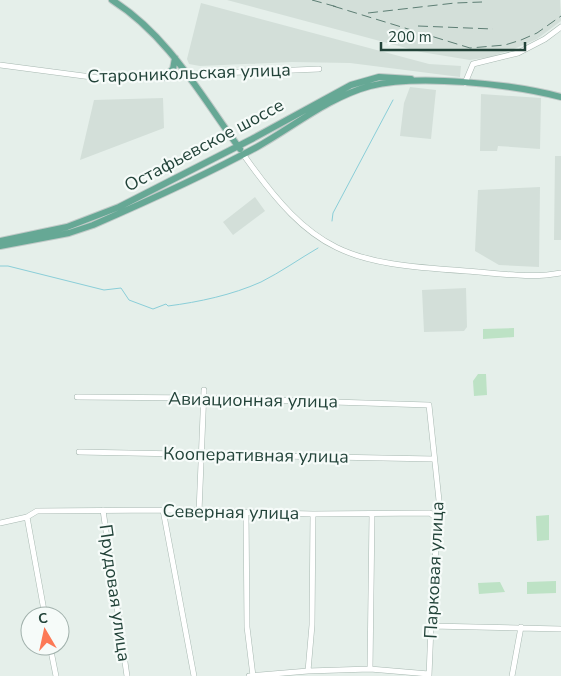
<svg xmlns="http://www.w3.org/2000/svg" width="561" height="676" viewBox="0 0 561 676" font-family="'Nunito Sans',sans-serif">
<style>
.built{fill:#d3dfd9}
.green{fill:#bde2c5}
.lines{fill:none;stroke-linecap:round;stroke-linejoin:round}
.stream{stroke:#8aced8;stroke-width:1}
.minor-casing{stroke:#a7b8b1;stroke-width:6}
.major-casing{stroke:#c1cac8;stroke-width:8}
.minor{stroke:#fff;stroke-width:5}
.major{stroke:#66a895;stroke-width:6}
.rail{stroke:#5d7e74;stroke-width:1;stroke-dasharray:10 5;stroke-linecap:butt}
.labels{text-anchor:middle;stroke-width:4.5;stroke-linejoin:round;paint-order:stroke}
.street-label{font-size:18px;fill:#224339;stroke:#f6fbf9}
</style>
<rect width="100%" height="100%" fill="#e5efea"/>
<path class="built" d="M 227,0 L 560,0 L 561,21 L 537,39 L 514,49 L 490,57 L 470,60 L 421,52 Z
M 201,3 L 429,64 L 461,66 L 460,77 L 350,63 L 292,62 L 200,66 L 189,64 L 187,59 Z
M 410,87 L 436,90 L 431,139 L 400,136 L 404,103 Z
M 481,94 L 541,98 L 540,149 L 498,146 L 497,151 L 480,151 Z
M 163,98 L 164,128 L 80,160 L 94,100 Z
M 555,156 L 561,156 L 561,240 L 554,240 Z
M 540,187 L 539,267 L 499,265 L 475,251 L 478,190 Z
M 255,197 L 265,211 L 233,235 L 223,222 Z
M 466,288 L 467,327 L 464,331 L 424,332 L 422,290 Z"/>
<path class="green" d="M 514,328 L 514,337 L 483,339 L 483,329 Z
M 478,374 L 486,374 L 487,395 L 474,396 L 473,381 Z
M 549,515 L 549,540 L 537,541 L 536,516 Z
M 556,581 L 556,593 L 527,594 L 527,582 Z
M 500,582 L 505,592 L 479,594 L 478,583 Z"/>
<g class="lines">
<path class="stream" d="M 332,221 L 333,213 L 393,100
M 0,266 L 8,266 L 104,290 L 121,288 L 129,300 L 153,309 L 166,304 L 168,306 C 199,302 232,295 261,282 C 281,272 299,259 318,248"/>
<g class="minor-casing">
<path id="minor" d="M 0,65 L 99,78 L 319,69
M 465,83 L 473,64 L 518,53 L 545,39 L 561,27
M 243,154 C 314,255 347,263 466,271 C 497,273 530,279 561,273
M 77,397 L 203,398 L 429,405 L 440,510 L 436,518 L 435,586 L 431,626 L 429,676
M 79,452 L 434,459
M 103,510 L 127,676
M 163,510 L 194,676
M 199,512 L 204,390
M 246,512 L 247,627 L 253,676
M 27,517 L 45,616
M 0,523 L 27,517 L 37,511 L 163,510 L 313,514 L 430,513 L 436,518
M 431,626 L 561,629
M 50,646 L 56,676
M 370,669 L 372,514
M 308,671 L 312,625 L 313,514
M 249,676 L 308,671 L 370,669 L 429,674
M 512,676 L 521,627"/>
</g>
<g class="major-casing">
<path id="major" d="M 112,0 C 169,36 201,96 240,149
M 164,77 L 173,69 L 175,58
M 0,241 L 67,227 L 119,207 L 252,139 L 351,85 L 379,77 L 411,79
M 0,246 L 69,233 L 93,225 C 148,201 204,176 257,147 C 293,127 329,97 370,86 C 418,74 512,84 561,97"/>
</g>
<use href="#minor" class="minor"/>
<use href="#major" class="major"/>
<path class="rail" d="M 312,0 L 341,8
M 333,6 L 470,48 L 505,45 L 521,40 L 537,33 L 561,16
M 368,13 L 455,3 L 482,2
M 418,26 L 493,29"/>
</g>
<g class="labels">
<g class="street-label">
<text transform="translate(189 73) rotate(-2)" y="6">Староникольская улица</text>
<text transform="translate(204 145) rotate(-28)" y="6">Остафьевское шоссе</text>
<text transform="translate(253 400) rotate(1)" y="6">Авиационная улица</text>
<text transform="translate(256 455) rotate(1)" y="6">Кооперативная улица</text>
<text transform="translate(231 512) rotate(1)" y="6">Северная улица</text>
<text transform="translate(434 570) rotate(-87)" y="6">Парковая улица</text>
<text transform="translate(115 593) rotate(82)" y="6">Прудовая улица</text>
</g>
</g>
<g transform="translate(45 631) rotate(351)"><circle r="24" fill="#f6fbf9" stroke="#a1b1ac"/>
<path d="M0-4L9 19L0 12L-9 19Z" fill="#fc7956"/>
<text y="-8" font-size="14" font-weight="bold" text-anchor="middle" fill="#224339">С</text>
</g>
<path d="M381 42v8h144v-8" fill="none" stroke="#224339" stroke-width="2.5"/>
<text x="388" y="42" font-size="15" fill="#224339" stroke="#f6fbf9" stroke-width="4" paint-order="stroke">200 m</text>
</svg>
